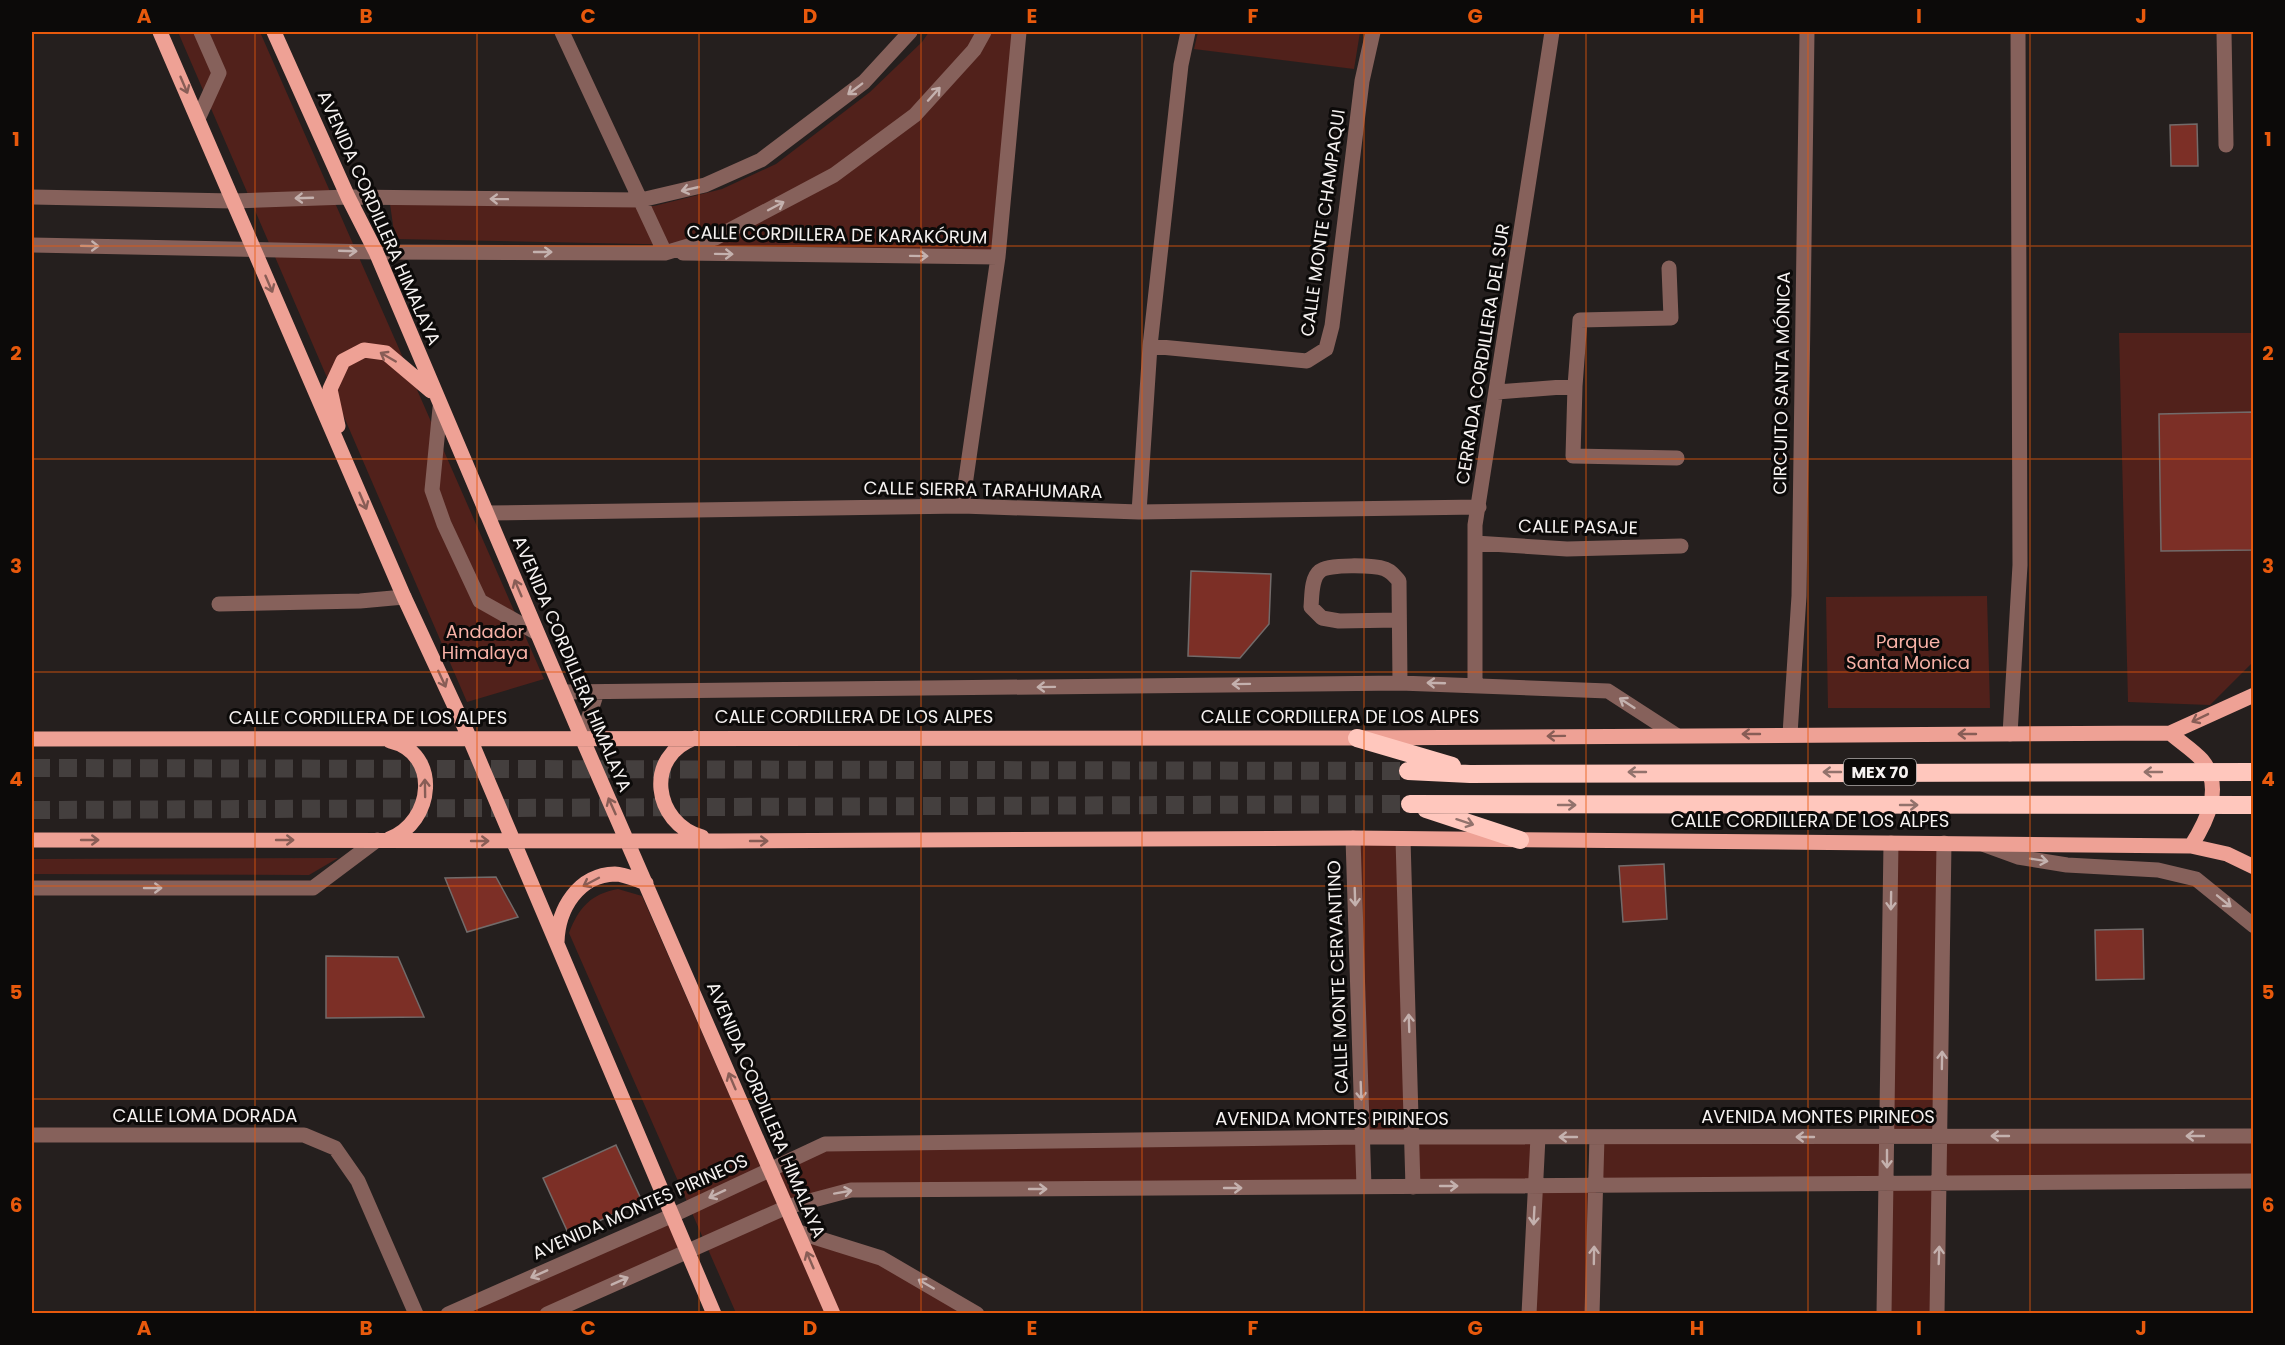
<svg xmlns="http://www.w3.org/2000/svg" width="2285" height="1345" viewBox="0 0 2285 1345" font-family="Poppins,sans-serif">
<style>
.green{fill:#51211b;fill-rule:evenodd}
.building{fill:#7c2f26;stroke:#726b6a;stroke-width:1.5}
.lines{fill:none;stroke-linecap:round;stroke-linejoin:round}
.highway-tunnel{stroke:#443f3e;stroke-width:18;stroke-dasharray:18 9;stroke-linecap:butt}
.minor{stroke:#86615b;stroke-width:15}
.major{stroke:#eea195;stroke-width:15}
.highway{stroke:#ffc7bd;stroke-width:18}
.oneway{stroke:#885d56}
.oneway2{stroke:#c4b1ae}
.oneway3{stroke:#92726c}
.grid{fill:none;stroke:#e8590c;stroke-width:1.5;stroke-opacity:0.55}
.labels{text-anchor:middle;stroke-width:6;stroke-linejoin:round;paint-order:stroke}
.shield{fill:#0c0a09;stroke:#b0acab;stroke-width:1.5}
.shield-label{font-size:16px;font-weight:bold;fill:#f6f2f1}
.street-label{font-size:18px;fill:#f6f2f1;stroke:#0c0a09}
.park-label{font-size:18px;fill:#f8b2a7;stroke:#0c0a09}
.neatline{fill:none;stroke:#e8590c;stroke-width:2}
.grid-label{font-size:20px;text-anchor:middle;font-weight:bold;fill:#e8590c}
</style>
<rect width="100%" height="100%" fill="#251f1e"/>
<path class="green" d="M 178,32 L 260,32 L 544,679 L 467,702 Z
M 929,32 L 1013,32 L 991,251 L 395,239 L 390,204 L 654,206 L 722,189 L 776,164 L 870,92 L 922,42 Z
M 1198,32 L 1360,32 L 1354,69 L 1194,49 Z
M 2119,333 L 2253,333 L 2253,662 L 2210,705 L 2128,702 Z
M 1987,596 L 1990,708 L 1828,708 L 1826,597 Z
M 1353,838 L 1403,839 L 1412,1137 L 1538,1137 L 1535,1185 L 1595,1186 L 1597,1137 L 1887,1136 L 1891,843 L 1944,843 L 1941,1136 L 2254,1136 L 2253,1181 L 1941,1184 L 1937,1314 L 1884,1313 L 1887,1184 L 1596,1186 L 1592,1313 L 1529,1314 L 1535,1186 L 1413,1187 L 1412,1138 L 1362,1137 L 1364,1187 L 851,1190 L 787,1207 L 770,1169 L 825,1144 L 1362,1137 ZM 1888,1137 L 1941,1137 L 1940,1183 L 1887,1184 Z
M 338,858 L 309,875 L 32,874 L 32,859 Z
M 618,889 L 642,896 L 825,1313 L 736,1313 L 569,933 C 579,907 591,894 618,889 Z
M 671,1216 L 688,1251 L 547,1313 L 448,1314 Z
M 798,1232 L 881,1258 L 977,1313 L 833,1313 Z"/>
<path class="building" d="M 2197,124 L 2198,166 L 2171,166 L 2170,125 Z
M 2253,412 L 2253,550 L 2161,551 L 2159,414 Z
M 1191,571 L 1271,574 L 1269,624 L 1240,658 L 1188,656 Z
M 1664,864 L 1667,919 L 1623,922 L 1619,866 Z
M 496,877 L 518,917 L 467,932 L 445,878 Z
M 2143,929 L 2144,979 L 2096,980 L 2095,930 Z
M 326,956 L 398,957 L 424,1017 L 326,1018 Z
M 616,1145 L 642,1201 L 569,1235 L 543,1178 Z"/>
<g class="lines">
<path class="highway-tunnel" d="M 32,768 L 1408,771
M 32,810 L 1410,804"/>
<path class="minor" d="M 562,32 L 665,253
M 2224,32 L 2226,145
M 198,119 L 219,73 L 201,32
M 32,197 L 233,201 L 348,197 L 641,200 L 705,185 L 761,160 L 864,82 L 910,32
M 32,245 L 376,252 L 665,253 L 715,238 L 834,175 L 915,115 L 974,50 L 984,32
M 683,253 L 998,257
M 1669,268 L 1671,318 L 1580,320 L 1575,386 L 1573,456 L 1677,458
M 1150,346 L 1307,361 L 1326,349 L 1332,326 L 1362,81 L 1373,32
M 1497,392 L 1575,386
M 440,408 L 432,490 L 444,524 L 480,601 L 537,633
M 962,506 L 998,257 L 1019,32
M 1139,512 L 1150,346 L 1181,65 L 1188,32
M 486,513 L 962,506 L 1139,512 L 1479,507
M 1475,543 L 1567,549 L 1681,546
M 219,604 L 360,601 L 404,597
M 1398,620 L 1339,621 L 1322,618 L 1311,607 C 1312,596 1311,578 1320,571 C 1328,564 1374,565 1385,569 C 1392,572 1394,575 1399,581 L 1400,683
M 1475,685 L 1475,525 L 1552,32
M 563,692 L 1400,683 L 1608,691 L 1676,735
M 1790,734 L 1799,596 L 1807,32
M 2010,734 L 2020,565 L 2018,32
M 582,738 L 597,692
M 1353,838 L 1364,1187
M 1403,839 L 1413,1187
M 1985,845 L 2018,857 L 2067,865 L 2158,870 L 2196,879 L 2254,926
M 32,888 L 313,888 L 377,840
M 32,1135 L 304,1135 L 335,1148 L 358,1181 L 416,1314
M 798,1232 L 881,1258 L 977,1314
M 448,1314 L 671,1216 L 825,1144 L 1362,1137 L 2254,1136
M 547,1314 L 787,1207 L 851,1190 L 2254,1181
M 1529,1314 L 1538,1137
M 1592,1314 L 1597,1137
M 1884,1314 L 1891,843
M 1937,1314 L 1944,843"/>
<path class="major" d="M 160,32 L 404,597 L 470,739 L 714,1314
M 274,32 L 348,197 L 376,252 L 582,738 L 833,1314
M 338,426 L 330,389 L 343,361 L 364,350 L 386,353 L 431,391
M 2170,733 C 2180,742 2193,750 2202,760 C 2224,787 2207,821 2191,846
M 695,738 C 644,756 653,823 702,837
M 32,739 L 1357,738 L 2170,733 L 2254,695
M 389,839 C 434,822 441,753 390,741
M 32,840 L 721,841 L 1353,838 L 2191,846 L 2227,854 L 2254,867
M 557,942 C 558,909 578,875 615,874 C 624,874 637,880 646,883"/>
<path class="highway" d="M 1357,738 L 1452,766
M 1408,771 L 1470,774 L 2254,772
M 1410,804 L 2254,805
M 1426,809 L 1520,840"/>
</g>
<defs><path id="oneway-shaft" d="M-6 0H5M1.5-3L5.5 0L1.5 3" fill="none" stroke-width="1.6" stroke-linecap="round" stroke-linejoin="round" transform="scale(1.5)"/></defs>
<g class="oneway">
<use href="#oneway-shaft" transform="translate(184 85) rotate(67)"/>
<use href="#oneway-shaft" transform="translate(269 284) rotate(67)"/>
<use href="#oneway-shaft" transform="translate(388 357) rotate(-150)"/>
<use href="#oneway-shaft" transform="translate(363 501) rotate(67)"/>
<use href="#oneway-shaft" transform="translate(518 588) rotate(-113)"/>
<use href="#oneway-shaft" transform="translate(442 679) rotate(65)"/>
<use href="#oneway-shaft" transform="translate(2200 718) rotate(154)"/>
<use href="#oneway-shaft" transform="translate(1751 734) rotate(180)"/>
<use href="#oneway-shaft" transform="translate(1967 734) rotate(180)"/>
<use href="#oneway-shaft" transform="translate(1556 736) rotate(179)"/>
<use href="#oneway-shaft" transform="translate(425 788) rotate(-91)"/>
<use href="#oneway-shaft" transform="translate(612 806) rotate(-114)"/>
<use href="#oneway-shaft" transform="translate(90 840)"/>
<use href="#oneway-shaft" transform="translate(285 840)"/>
<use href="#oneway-shaft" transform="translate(480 841)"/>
<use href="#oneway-shaft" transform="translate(759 841)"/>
<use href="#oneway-shaft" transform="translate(591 882) rotate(152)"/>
<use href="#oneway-shaft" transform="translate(732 1081) rotate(-113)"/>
<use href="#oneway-shaft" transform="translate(810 1260) rotate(-113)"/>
</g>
<g class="oneway2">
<use href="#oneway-shaft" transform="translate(855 89) rotate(143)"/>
<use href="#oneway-shaft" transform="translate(934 94) rotate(-48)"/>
<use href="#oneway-shaft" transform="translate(690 189) rotate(167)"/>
<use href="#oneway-shaft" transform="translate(304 198) rotate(178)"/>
<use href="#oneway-shaft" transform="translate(499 199) rotate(-179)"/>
<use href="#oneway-shaft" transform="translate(776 206) rotate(-28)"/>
<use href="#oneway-shaft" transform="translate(90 246) rotate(1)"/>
<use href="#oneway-shaft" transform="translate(348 251) rotate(2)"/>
<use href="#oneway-shaft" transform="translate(543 252)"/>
<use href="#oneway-shaft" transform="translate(724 254) rotate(1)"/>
<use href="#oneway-shaft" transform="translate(919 256) rotate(1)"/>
<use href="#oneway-shaft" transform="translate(1436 683) rotate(-178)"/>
<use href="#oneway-shaft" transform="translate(1241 684) rotate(179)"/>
<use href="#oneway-shaft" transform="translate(1046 687) rotate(179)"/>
<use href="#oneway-shaft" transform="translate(1627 703) rotate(-147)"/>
<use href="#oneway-shaft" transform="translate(2039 860) rotate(9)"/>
<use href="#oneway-shaft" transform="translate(153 888)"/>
<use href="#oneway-shaft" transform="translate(1355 897) rotate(88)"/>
<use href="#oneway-shaft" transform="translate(1891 901) rotate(91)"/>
<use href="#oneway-shaft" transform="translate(2224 901) rotate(39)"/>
<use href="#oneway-shaft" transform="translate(1409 1023) rotate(-92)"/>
<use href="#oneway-shaft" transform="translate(1942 1060) rotate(-89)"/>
<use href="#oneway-shaft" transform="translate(1361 1091) rotate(88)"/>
<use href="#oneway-shaft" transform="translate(2000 1136) rotate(180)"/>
<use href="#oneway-shaft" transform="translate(2195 1136) rotate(180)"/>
<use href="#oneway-shaft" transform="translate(1568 1137) rotate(180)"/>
<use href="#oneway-shaft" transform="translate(1805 1137) rotate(180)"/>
<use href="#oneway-shaft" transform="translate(1887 1159) rotate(90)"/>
<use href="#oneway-shaft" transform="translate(1449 1186)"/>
<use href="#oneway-shaft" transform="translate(1233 1188)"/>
<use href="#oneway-shaft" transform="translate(1038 1189)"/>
<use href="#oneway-shaft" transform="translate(843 1192) rotate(-10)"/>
<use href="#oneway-shaft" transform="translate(717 1194) rotate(155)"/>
<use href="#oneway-shaft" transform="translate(1534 1216) rotate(93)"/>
<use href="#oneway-shaft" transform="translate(1594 1255) rotate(-89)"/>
<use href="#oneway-shaft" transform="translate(1939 1255) rotate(-88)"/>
<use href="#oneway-shaft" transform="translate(539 1274) rotate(156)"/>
<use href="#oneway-shaft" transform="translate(620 1281) rotate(-24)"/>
<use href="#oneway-shaft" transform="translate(926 1284) rotate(-150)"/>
</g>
<g class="oneway3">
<use href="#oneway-shaft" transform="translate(1637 772) rotate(180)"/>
<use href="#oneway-shaft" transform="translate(1832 772) rotate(180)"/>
<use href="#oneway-shaft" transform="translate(2153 772) rotate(180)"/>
<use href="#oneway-shaft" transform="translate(1567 805)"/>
<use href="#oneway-shaft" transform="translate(1909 805)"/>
<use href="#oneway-shaft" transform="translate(1465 822) rotate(18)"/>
</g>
<path class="grid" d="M 255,32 L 255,1314M 477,32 L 477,1314M 699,32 L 699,1314M 921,32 L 921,1314M 1142,32 L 1142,1314M 1364,32 L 1364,1314M 1586,32 L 1586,1314M 1808,32 L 1808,1314M 2030,32 L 2030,1314M 32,246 L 2254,246M 32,459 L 2254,459M 32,672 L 2254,672M 32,886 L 2254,886M 32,1099 L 2254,1099"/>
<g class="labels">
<rect class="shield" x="1844" y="759" width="72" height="26" rx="4.5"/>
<g class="shield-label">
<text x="1880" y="778">MEX 70</text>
</g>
<g class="street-label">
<text transform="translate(379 218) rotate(66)" y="6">AVENIDA CORDILLERA HIMALAYA</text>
<text transform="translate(1323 223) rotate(-82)" y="6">CALLE MONTE CHAMPAQUI</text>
<text transform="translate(837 235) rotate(1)" y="6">CALLE CORDILLERA DE KARAKÓRUM</text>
<text transform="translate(1483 354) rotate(-81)" y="6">CERRADA CORDILLERA DEL SUR</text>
<text transform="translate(1782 383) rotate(-89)" y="6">CIRCUITO SANTA MÓNICA</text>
<text transform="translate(983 490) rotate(1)" y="6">CALLE SIERRA TARAHUMARA</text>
<text transform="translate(1578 527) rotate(1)" y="6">CALLE PASAJE</text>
<text transform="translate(572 664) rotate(67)" y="6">AVENIDA CORDILLERA HIMALAYA</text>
<text x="854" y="723">CALLE CORDILLERA DE LOS ALPES</text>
<text x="1340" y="723">CALLE CORDILLERA DE LOS ALPES</text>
<text x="368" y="724">CALLE CORDILLERA DE LOS ALPES</text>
<text x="1810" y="827">CALLE CORDILLERA DE LOS ALPES</text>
<text transform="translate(1338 977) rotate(-92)" y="6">CALLE MONTE CERVANTINO</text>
<text transform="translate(766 1110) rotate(67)" y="6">AVENIDA CORDILLERA HIMALAYA</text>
<text x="205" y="1122">CALLE LOMA DORADA</text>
<text x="1818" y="1123">AVENIDA MONTES PIRINEOS</text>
<text x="1332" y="1125">AVENIDA MONTES PIRINEOS</text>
<text transform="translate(640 1207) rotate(-24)" y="6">AVENIDA MONTES PIRINEOS</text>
</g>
<g class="park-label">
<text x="485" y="638">Andador<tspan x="485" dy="21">Himalaya</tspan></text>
<text x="1908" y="648">Parque<tspan x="1908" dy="21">Santa Monica</tspan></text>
</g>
</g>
<rect width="2285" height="1345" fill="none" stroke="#0c0a09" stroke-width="66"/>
<rect x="33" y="33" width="2219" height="1279" class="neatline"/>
<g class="grid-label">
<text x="144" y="23">A</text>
<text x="366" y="23">B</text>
<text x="588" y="23">C</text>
<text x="810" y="23">D</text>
<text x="1032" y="23">E</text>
<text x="1253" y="23">F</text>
<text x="1475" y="23">G</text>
<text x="1697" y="23">H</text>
<text x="1919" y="23">I</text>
<text x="2141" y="23">J</text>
<text x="16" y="146">1</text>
<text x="2268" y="146">1</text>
<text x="16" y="360">2</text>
<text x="2268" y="360">2</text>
<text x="16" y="573">3</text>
<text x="2268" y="573">3</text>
<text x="16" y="786">4</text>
<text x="2268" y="786">4</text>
<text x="16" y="999">5</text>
<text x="2268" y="999">5</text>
<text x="16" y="1212">6</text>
<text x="2268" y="1212">6</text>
<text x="144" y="1335">A</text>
<text x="366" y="1335">B</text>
<text x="588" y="1335">C</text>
<text x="810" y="1335">D</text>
<text x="1032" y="1335">E</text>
<text x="1253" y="1335">F</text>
<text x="1475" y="1335">G</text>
<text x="1697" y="1335">H</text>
<text x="1919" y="1335">I</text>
<text x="2141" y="1335">J</text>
</g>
</svg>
